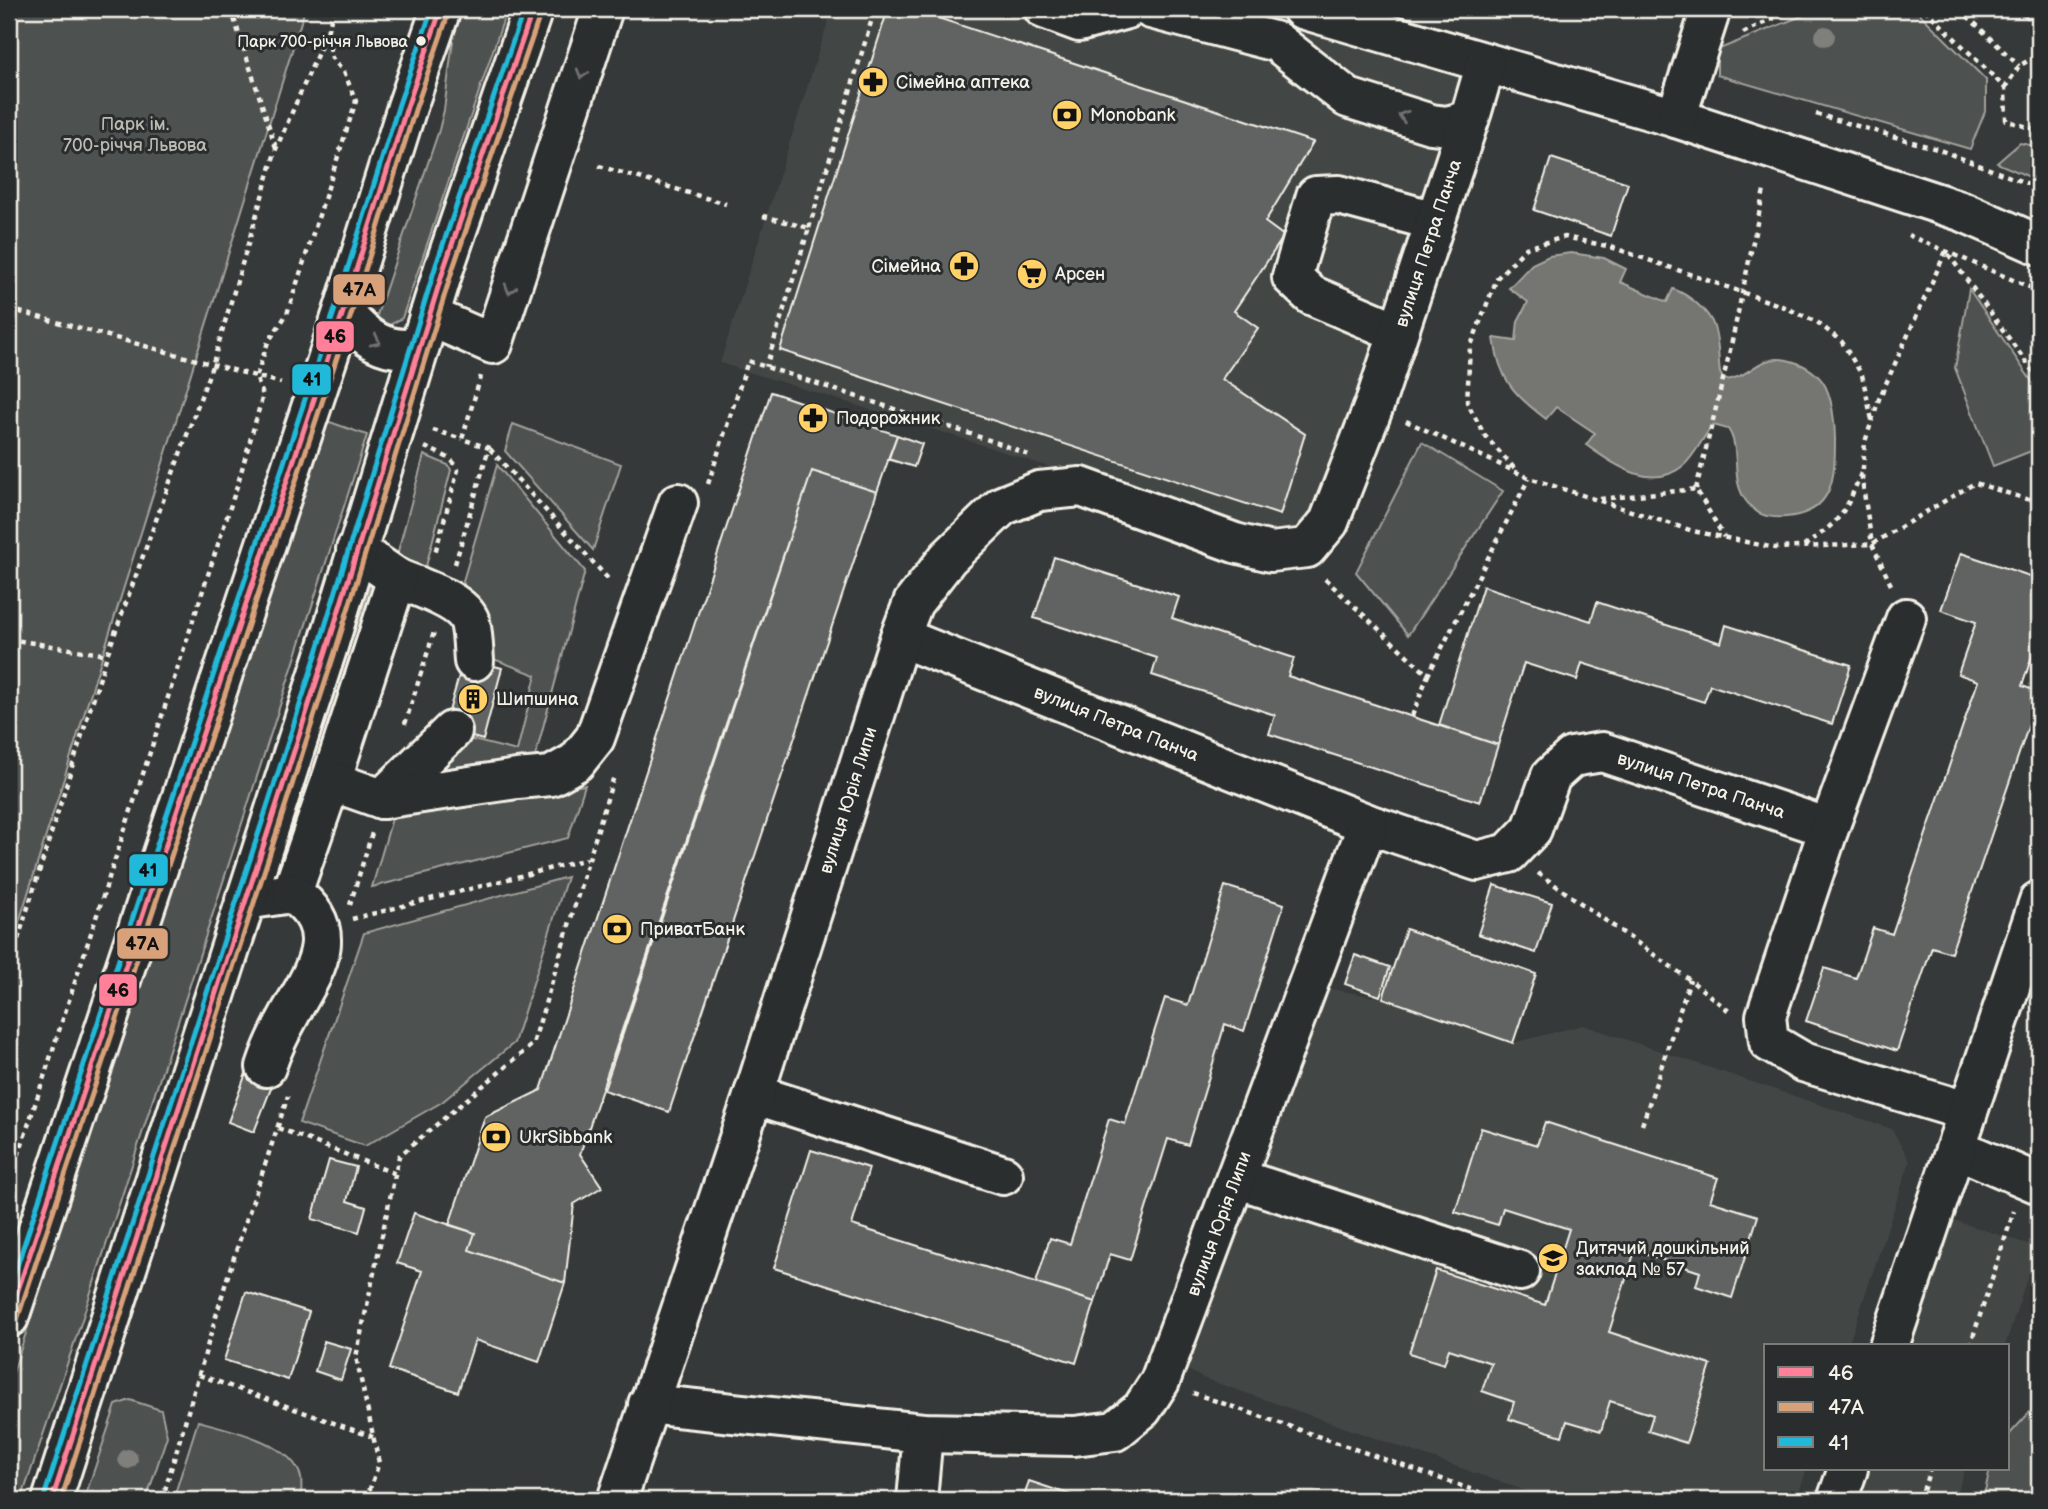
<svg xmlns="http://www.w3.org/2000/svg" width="2048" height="1509" viewBox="0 0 2048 1509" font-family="'Balsamiq Sans',sans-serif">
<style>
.built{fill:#434645}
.green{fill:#4e514f;stroke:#a1a19c;stroke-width:2}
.water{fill:#757572;stroke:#a8a7a1;stroke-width:2}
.building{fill:#616362;stroke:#f4f1e8;stroke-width:2}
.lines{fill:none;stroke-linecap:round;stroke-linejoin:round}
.minor-casing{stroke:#f4f1e8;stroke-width:44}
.major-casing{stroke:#f4f1e8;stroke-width:44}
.path{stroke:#f4f1e8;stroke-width:4.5;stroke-dasharray:5 5;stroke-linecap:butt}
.minor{stroke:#2a2d2e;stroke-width:38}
.major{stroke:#2a2d2e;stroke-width:38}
.bus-1-casing{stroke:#2a2d2e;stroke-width:10}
.bus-2-casing{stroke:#2a2d2e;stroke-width:10}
.bus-3-casing{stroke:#2a2d2e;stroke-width:10}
.bus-1{stroke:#ff8098;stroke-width:5}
.bus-2{stroke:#d9a179;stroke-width:5}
.bus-3{stroke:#20b9da;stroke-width:5}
.tree{fill:#7f7f7c}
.oneway{stroke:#71726f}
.bus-dot{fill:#f4f1e8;stroke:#2a2d2e;stroke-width:2.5}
.labels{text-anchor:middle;stroke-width:6;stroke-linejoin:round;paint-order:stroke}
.bus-label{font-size:16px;fill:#f4f1e8;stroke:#2a2d2e;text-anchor:end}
.poi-label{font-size:18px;fill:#f4f1e8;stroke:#2a2d2e;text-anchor:start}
.park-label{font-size:18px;fill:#bab9b2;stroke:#2a2d2e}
.street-label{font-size:18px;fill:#f4f1e8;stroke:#2a2d2e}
.line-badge{stroke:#2a2d2e;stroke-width:2.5}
.pale-badge-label{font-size:19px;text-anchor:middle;font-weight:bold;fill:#111}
</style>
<rect width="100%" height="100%" fill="#363939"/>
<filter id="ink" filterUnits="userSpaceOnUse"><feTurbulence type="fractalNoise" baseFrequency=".0143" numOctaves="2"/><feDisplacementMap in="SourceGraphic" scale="14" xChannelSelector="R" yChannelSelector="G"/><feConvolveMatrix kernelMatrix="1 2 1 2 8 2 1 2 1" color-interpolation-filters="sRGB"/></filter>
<g filter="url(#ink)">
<path class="built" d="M 832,9 L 1261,9 L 1475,71 L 1319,518 L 1296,539 L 1268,539 L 961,438 L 720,363 Z
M 1330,989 L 1383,998 L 1513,1043 L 1583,1025 L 1892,1129 L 1910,1161 L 1848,1346 L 1766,1346 L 1766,1469 L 1807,1469 L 1796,1500 L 1552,1500 L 1203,1378 L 1188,1370 L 1259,1170 Z
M 1950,1219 L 2037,1247 L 2005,1346 L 1909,1346 Z
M 1869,1469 L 1965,1469 L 1955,1500 L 1859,1500 Z"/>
<path class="green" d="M 9,9 L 305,9 L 9,954 Z
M 457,9 L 507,9 L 402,318 L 386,327 L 374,324 L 439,130 L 444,110 Z
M 1825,9 L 1915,9 L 1986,80 L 1986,109 L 1970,149 L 1717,75 L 1717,50 L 1804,15 Z
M 2020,143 L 2039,147 L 2039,181 L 1997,163 Z
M 1969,289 L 2039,392 L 2039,448 L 1993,466 L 1955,368 Z
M 324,420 L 367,435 L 81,1323 L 21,1500 L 9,1500 L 9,1385 Z
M 513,424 L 621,464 L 593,550 L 505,451 Z
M 1422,442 L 1503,491 L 1408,635 L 1356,572 Z
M 424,455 L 448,465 L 451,470 L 425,570 L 397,555 Z
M 497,465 L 585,571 L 534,761 L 423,776 L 457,736 L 517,751 L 536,675 L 483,655 L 463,581 Z
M 372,581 L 386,585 L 289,873 L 275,868 Z
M 585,785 L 568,838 L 372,887 L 393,815 Z
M 567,877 L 514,1043 L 442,1102 L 365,1146 L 299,1123 L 364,933 Z
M 130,1400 L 161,1410 L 167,1436 L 146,1500 L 84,1500 L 116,1405 Z
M 2039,1407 L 2039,1500 L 1983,1500 L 1990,1469 L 2008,1469 L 2008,1436 L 2029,1413 Z
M 198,1421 C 228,1429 294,1443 301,1478 C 302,1485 301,1493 301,1500 L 173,1500 Z"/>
<path class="water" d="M 1571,253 L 1604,258 L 1626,269 L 1620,282 L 1667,302 L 1673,289 C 1688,294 1710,312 1714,327 C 1719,341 1718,359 1720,373 L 1724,380 C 1750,379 1757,354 1787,360 C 1801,363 1814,370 1823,382 C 1832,396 1835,422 1835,439 C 1835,477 1834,513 1786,517 C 1777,518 1763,517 1756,511 C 1725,488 1744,452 1728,429 L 1713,425 C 1702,438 1696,454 1684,465 C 1651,493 1614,464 1586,445 L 1595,433 L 1556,407 L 1546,419 C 1514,395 1499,379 1494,338 L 1516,341 L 1518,321 L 1528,302 L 1509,288 L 1532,264 L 1549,256 Z"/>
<path class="building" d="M 888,9 L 911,9 L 1313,142 L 1265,222 L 1284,236 L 1234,311 L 1258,328 L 1222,379 L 1305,434 L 1280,515 L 780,350 Z
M 2008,9 L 2039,9 L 2039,23 Z
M 1551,158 L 1628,183 L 1611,236 L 1534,210 Z
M 771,392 L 897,435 L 877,492 L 812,471 L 580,1154 L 602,1187 L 574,1204 L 565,1283 L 469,1250 L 475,1233 L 449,1225 L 485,1117 L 541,1090 Z
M 897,435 L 922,444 L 914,467 L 888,459 Z
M 812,471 L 877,492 L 669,1112 L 604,1090 Z
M 1961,553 L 2039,579 L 2039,635 L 2022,686 L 2039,692 L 2039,695 L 1951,953 L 1932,947 L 1897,1051 L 1806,1021 L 1824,968 L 1856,978 L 1873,928 L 1892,934 L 1978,681 L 1958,674 L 1976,622 L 1941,610 Z
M 1054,557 L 1179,597 L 1172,618 L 1294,658 L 1288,676 L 1498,745 L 1480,802 L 1269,734 L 1275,715 L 1152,675 L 1157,658 L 1034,618 Z
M 1483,586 L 1591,621 L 1597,602 L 1721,643 L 1726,625 L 1851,665 L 1832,724 L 1710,685 L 1704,702 L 1582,663 L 1577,680 L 1524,663 L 1498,745 L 1439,725 Z
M 464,658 L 502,668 L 483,740 L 444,729 Z
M 1494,885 L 1552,903 L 1536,953 L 1478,934 Z
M 1225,886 L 1284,904 L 1244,1031 L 1225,1024 L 1188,1145 L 1168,1139 L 1130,1260 L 1110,1254 L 1095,1302 L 1036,1283 L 1050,1238 L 1070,1244 L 1109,1119 L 1125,1124 L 1165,998 L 1188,1005 Z
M 1406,929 L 1536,974 L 1513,1043 L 1383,998 Z
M 1355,955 L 1390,967 L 1380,996 L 1345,984 Z
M 248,1068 L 275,1078 L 254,1132 L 228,1122 Z
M 1545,1122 L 1718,1178 L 1710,1201 L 1758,1216 L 1732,1298 L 1696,1286 L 1700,1272 L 1635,1251 L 1609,1332 L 1711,1365 L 1686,1443 L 1648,1431 L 1653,1415 L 1610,1401 L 1601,1431 L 1567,1421 L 1562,1436 L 1509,1419 L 1514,1402 L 1482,1391 L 1491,1363 L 1449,1349 L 1444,1364 L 1409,1353 L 1436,1270 L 1545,1305 L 1569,1229 L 1503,1208 L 1498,1225 L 1455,1212 L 1481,1128 L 1537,1145 Z
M 811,1150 L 869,1168 L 852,1225 L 1095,1302 L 1076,1363 L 774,1268 Z
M 329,1160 L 356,1167 L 347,1201 L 366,1207 L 359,1232 L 312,1219 Z
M 414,1213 L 475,1233 L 469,1250 L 565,1283 L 539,1362 L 475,1340 L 458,1392 L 389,1369 L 422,1271 L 397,1263 Z
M 246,1292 L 309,1312 L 288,1380 L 224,1360 Z
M 324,1341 L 351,1349 L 341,1380 L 315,1371 Z
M 1029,1481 L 1086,1500 L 1023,1500 Z"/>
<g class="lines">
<g class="minor-casing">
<g id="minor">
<path d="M 1044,9 L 1079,22 L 1127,9"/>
<path d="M 1151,9 L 1277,42 L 1348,98 L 1431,124 L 1447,126 L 1469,120"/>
<path d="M 1302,9 L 1676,118 L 1964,212 L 2039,245"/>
<path d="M 1676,118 L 1711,9"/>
<path d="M 429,316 L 493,344 L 603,9"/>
<path d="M 1398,332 L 1311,295 L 1292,277 L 1316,196 L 1339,195 L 1435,221"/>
<path d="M 397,578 C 417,587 463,600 470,622 C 473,634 473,648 474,661"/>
<path id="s1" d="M 900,637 L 1368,824 L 1477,861 L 1509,853 L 1532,829 L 1551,776 L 1572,757 L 1602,752 L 1829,828 L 1766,1016 L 1769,1042 L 1803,1062 L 1966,1111"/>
<path d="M 331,781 L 397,578 L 356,550"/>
<path d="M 382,799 L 452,731"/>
<path d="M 1829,828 L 1906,618"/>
<path d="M 245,900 L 292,893 L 331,781 L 382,799 L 517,779 L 551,776 L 576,762 L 595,738 L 678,503"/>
<path d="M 266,1067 C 272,1048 281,1030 291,1012 C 315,970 344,930 292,893"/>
<path d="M 754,1094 L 1003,1175"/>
<path d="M 1955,1151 L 1967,1153 L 2039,1184"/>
<path d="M 1236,1178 L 1520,1271"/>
<path d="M 1889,1346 L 2039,901"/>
<path id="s2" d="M 648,1404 L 923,1433 L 1074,1436 L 1115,1431 L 1142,1409 L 1160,1381 L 1368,824"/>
<path id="s3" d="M 617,1500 L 754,1094 L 900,637 L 913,603 L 948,558 L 1002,506 L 1039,491 L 1081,487 L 1235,543 L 1271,552 L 1307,548 L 1329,522 L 1375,403 L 1472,111 L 1486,63"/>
<path d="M 917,1500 L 923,1433"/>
<path d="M 1837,1500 L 1848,1469"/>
</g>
</g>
<g class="major-casing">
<path id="major" d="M 343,312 C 365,338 383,353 419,348
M 9,1317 L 343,312 L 407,107 L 441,9
M 52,1500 L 327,649 L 444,268 L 533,9"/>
</g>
<path class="path" d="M 231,9 L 276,148
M 1925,9 L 2005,88 L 2006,120 L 2039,131
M 1960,9 L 2019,66
M 1538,14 L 1539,9
M 1743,33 L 1793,9
M 2005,88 L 2019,66 L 2031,59 L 2039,62
M 1816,114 L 1937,149 L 2039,188
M 599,166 L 726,204
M 763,216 L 809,228 L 766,367
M 809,228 L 875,9
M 1908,235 L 2039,291
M 9,309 L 281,383
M 1406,421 L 1529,478 L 1693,531 L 1775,548 L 1872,544 L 1975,483 L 2039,503
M 433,430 L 462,439
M 425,447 C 437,453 454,457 458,470 L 435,553
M 490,449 L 611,582
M 1514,468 L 1485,436 L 1467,402 L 1470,348 L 1497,278 L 1526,248 L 1565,237 L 1611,247 L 1782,306 L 1817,322 L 1842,342 L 1862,375 L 1872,420
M 708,484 L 748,361 L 1004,445 L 1028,455
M 1696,489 L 1729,355 L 1764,190
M 1600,499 L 1696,489 L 1724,537
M 2029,500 L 2039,494
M 1804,546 C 1841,520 1845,514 1861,473
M 455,564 L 489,448 L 462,439 L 481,376
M 1325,579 L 1428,675 L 1529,478
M 1891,585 L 1872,544 L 1862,480 L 1865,442 L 1879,399 L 1946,251 L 2039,380
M 9,639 L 107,655
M 1412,716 L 1428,675
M 405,724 L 434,632
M 1538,873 L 1690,980 L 1729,1011
M 350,905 L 372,833
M 352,919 L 587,859
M 9,968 L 107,655 L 212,366 L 276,149 L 327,32 L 334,9
M 1642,1125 L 1690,980
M 278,1128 L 396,1174
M 9,1184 L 238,483 L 263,395 L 256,377 L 268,342 L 287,314 L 356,101 L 344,72 L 332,58 L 327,32
M 1970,1346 L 2014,1211
M 199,1375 L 373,1437
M 1193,1393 L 1502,1500
M 162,1500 L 229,1272 L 288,1096
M 366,1500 L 379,1463 L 356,1357 L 399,1156 L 533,1044 L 614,776
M 1920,1500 L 1930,1469"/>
<use href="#minor" class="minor"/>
<use href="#major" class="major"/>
<g class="bus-1-casing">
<path id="bus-1" d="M 9,1317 L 343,312 L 407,107 L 441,9
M 52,1500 L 327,649 L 444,268 L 533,9"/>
</g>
<g class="bus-2-casing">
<path id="bus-2" d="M 17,1320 L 351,315 L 415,110 L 449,12
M 61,1500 L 335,652 L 452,271 L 541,12"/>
</g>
<g class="bus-3-casing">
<path id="bus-3" d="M 9,1290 L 335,309 L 399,104 L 432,9
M 44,1497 L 319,646 L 436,265 L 524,9"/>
</g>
<use href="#bus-1" class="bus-1"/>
<use href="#bus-2" class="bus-2"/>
<use href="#bus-3" class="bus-3"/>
</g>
<g class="tree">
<circle cx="1825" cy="36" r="10"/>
<circle cx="128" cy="1459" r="10"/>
</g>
<defs><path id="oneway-chevron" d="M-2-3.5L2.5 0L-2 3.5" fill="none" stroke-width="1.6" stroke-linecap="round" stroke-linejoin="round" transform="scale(1.75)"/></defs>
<g class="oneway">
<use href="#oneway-chevron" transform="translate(582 74) rotate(107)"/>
<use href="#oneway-chevron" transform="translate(1403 116) rotate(-162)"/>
<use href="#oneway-chevron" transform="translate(510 289) rotate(107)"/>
<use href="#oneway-chevron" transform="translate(376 341) rotate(25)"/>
</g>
</g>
<defs>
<g id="pharmacy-disc" transform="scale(1.575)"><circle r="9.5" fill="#ffd166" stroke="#2a2d2e"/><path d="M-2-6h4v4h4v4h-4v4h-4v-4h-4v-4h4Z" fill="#111"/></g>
<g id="bank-disc" transform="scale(1.575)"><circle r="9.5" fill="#ffd166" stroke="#2a2d2e"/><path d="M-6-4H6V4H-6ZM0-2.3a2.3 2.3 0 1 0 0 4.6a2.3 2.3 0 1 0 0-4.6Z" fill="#111"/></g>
<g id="supermarket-disc" transform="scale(1.575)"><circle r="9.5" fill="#ffd166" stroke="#2a2d2e"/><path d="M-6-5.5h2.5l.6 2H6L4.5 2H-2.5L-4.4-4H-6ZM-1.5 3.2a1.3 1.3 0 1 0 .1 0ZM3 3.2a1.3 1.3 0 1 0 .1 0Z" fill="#111"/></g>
<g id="building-disc" transform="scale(1.575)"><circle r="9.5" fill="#ffd166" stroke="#2a2d2e"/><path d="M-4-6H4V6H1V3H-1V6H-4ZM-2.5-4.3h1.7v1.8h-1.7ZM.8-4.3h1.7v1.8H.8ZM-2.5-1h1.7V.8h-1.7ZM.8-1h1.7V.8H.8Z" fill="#111"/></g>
<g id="school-disc" transform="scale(1.575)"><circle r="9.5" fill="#ffd166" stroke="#2a2d2e"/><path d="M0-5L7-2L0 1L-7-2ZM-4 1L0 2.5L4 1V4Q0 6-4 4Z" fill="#111"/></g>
</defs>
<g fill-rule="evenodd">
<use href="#pharmacy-disc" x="873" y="82"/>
<use href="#bank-disc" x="1067" y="115"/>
<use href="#pharmacy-disc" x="964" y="266"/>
<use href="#supermarket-disc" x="1032" y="274"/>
<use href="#pharmacy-disc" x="813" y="418"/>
<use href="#building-disc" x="473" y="699"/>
<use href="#bank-disc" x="617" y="929"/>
<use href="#bank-disc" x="496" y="1137"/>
<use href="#school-disc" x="1553" y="1258"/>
</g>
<circle class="bus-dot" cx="421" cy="41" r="6"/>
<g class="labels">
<g class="bus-label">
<text x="408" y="47">Парк 700-річчя Львова</text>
</g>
<g class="poi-label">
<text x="896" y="88">Сімейна аптека</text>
<text x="1090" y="121">Monobank</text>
<text x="941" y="272" text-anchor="end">Сімейна</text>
<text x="1055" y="280">Арсен</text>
<text x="836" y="424">Подорожник</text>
<text x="496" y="705">Шипшина</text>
<text x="640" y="935">ПриватБанк</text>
<text x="519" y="1143">UkrSibbank</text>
<text x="1576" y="1254">Дитячий дошкільний<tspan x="1576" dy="21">заклад № 57</tspan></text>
</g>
<g class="park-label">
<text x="135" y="130">Парк ім.<tspan x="135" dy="21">700-річчя Львова</tspan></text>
</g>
<g class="street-label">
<text dy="6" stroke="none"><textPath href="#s3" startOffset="1726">вулиця Петра Панча</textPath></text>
<text dy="6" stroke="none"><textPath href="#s1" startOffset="233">вулиця Петра Панча</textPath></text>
<text dy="6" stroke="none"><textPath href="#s1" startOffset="905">вулиця Петра Панча</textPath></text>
<text dy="6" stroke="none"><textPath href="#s3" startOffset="737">вулиця Юрія Липи</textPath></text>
<text dy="6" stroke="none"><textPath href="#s2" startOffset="705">вулиця Юрія Липи</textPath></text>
</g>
</g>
<g class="line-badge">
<rect x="332" y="273" width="54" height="33" rx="7" fill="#d9a179"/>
<rect x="315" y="320" width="40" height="33" rx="7" fill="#ff8098"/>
<rect x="291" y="363" width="41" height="33" rx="7" fill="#20b9da"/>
<rect x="128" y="853" width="41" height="34" rx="7" fill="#20b9da"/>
<rect x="116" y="927" width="53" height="33" rx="7" fill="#d9a179"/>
<rect x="98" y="973" width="40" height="34" rx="7" fill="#ff8098"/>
</g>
<g class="pale-badge-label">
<text x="359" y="296">47А</text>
<text x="335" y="343">46</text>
<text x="312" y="386">41</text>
<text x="148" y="877">41</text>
<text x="142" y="950">47А</text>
<text x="118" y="997">46</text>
</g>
<rect width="2048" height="1509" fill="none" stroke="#2a2d2e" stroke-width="35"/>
<rect x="18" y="18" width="2013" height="1474" fill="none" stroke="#f4f1e8" stroke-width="2.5" filter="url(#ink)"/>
<rect x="1764" y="1344" width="245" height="126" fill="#2a2d2e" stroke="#7b7b78" stroke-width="2"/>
<rect x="1778" y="1367" width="35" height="10" fill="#ff8098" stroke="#7b7b78" stroke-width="2"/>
<text x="1828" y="1380" font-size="21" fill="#f4f1e8">46</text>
<rect x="1778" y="1402" width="35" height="10" fill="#d9a179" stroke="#7b7b78" stroke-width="2"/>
<text x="1828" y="1414" font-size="21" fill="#f4f1e8">47А</text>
<rect x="1778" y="1437" width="35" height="10" fill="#20b9da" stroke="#7b7b78" stroke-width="2"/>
<text x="1828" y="1450" font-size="21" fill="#f4f1e8">41</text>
</svg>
